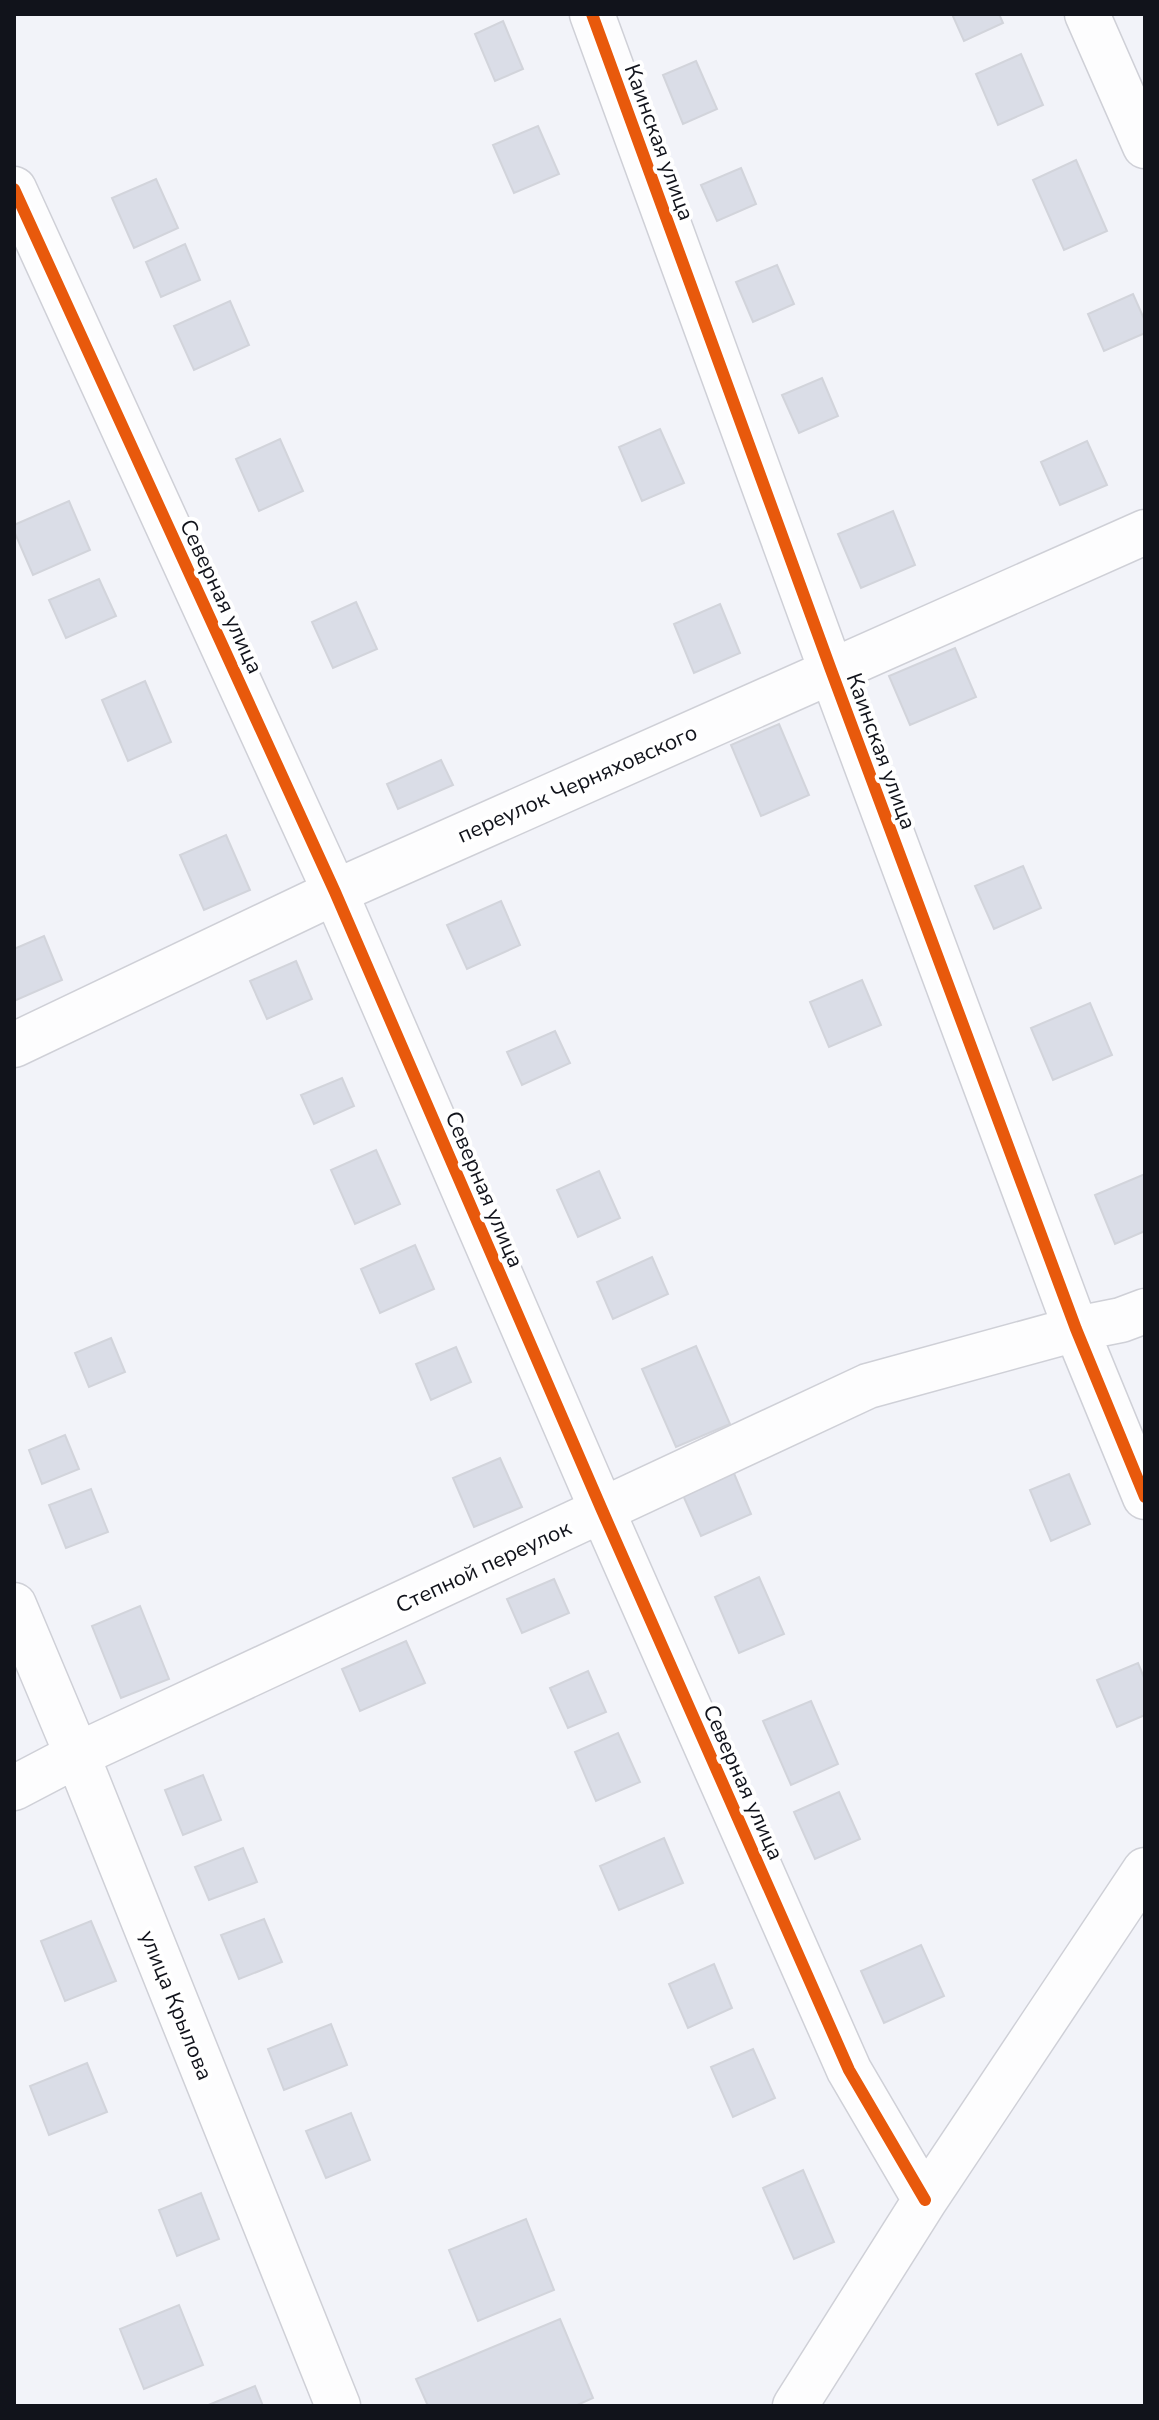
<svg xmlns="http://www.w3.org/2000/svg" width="1159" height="2420" viewBox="0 0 1159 2420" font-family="'Nunito Sans',sans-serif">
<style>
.building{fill:#dadde7;stroke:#d2d4db;stroke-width:2}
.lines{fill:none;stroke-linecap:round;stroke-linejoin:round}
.minor-casing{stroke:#cfd0d7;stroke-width:47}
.minor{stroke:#fdfdfe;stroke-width:44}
.cycleway-casing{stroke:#fff;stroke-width:17}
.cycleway{stroke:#e8590c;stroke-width:12}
.labels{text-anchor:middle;stroke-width:8;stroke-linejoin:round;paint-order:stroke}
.street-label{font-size:22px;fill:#11131b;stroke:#fff}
</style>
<rect width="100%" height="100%" fill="#f2f3f9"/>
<path class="building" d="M 952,14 L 999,14 L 1003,23 L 964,41 Z
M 503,21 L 523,69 L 495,81 L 475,34 Z
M 1021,54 L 1043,105 L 998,125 L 976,74 Z
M 696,61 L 717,109 L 683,124 L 663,75 Z
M 538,126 L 559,174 L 514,193 L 493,145 Z
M 1076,160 L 1107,231 L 1064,250 L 1033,180 Z
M 741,168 L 756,204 L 717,221 L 701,185 Z
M 156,179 L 178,228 L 134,248 L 112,198 Z
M 185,244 L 200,280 L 161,297 L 146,262 Z
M 777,265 L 794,304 L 753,322 L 736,282 Z
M 1133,294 L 1145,321 L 1145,333 L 1104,351 L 1088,314 Z
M 230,301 L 249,345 L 194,370 L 174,326 Z
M 822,378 L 838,416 L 799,433 L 782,395 Z
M 660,429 L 684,483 L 642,501 L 619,447 Z
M 280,439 L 303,491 L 259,511 L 236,459 Z
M 1087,441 L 1107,485 L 1060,505 L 1041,462 Z
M 69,501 L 90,550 L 33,575 L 14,531 L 14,525 Z
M 893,511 L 915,565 L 861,588 L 838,534 Z
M 99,579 L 116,616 L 66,638 L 49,600 Z
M 356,602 L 377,649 L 333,668 L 312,622 Z
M 720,604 L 740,653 L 694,673 L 674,624 Z
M 955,648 L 976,697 L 910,725 L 889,676 Z
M 145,681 L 171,742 L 128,761 L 102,700 Z
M 779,724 L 809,795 L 761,816 L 731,745 Z
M 441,760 L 453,785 L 398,809 L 387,784 Z
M 226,835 L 250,890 L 204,910 L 180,855 Z
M 1023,866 L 1041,908 L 994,929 L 975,886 Z
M 501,901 L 520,945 L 467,969 L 447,925 Z
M 44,936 L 62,980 L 14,1001 L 14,949 Z
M 296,961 L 312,999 L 267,1019 L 250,981 Z
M 862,980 L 881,1025 L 829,1047 L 810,1002 Z
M 1090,1003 L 1112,1055 L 1053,1080 L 1031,1028 Z
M 555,1031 L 570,1063 L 522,1085 L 507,1052 Z
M 342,1078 L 354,1106 L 314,1124 L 301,1095 Z
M 376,1150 L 400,1204 L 355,1224 L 331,1170 Z
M 599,1171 L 620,1218 L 578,1237 L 557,1190 Z
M 1145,1174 L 1145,1231 L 1115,1244 L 1095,1195 Z
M 415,1245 L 434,1289 L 380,1313 L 361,1269 Z
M 652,1257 L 668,1294 L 613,1319 L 597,1282 Z
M 111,1338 L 125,1372 L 89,1387 L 75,1353 Z
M 696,1346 L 730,1424 L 676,1447 L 642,1369 Z
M 456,1347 L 471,1382 L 431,1400 L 416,1364 Z
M 65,1435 L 79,1469 L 42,1484 L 29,1450 Z
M 500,1458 L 522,1507 L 474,1527 L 453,1478 Z
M 733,1471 L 751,1514 L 701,1536 L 682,1493 Z
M 1069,1474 L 1090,1524 L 1051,1541 L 1030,1490 Z
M 91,1489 L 108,1532 L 66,1548 L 49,1505 Z
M 759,1577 L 784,1634 L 739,1653 L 715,1597 Z
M 554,1579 L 569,1613 L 522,1633 L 507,1599 Z
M 140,1606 L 169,1679 L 121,1698 L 92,1626 Z
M 406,1641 L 425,1683 L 360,1711 L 342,1669 Z
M 1138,1663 L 1145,1680 L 1145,1715 L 1117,1727 L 1097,1680 Z
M 588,1671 L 606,1712 L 568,1728 L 550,1688 Z
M 811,1701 L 838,1764 L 791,1785 L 763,1721 Z
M 618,1733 L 640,1782 L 596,1801 L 575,1752 Z
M 203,1775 L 221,1820 L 183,1835 L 165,1790 Z
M 839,1792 L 860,1839 L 815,1859 L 794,1812 Z
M 664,1838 L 683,1883 L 619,1910 L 600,1866 Z
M 243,1848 L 257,1882 L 209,1900 L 195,1867 Z
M 264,1919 L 282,1962 L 239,1979 L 221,1935 Z
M 91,1921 L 116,1981 L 65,2001 L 41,1941 Z
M 921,1945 L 944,1996 L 884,2023 L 861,1971 Z
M 714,1964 L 732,2008 L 688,2028 L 669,1984 Z
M 331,2024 L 347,2065 L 284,2090 L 268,2049 Z
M 753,2049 L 775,2098 L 733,2117 L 711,2067 Z
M 87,2063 L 107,2112 L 49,2135 L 30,2086 Z
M 351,2113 L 370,2160 L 326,2178 L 306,2131 Z
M 803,2170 L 834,2242 L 794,2259 L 763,2188 Z
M 201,2193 L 219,2239 L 177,2256 L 159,2210 Z
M 526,2219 L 554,2290 L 478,2321 L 449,2250 Z
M 179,2305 L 203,2365 L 144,2389 L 120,2329 Z
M 560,2319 L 593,2398 L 575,2406 L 428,2406 L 416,2379 Z
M 255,2386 L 263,2406 L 206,2406 Z"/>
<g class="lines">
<g class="minor-casing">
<path id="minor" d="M 592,14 L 831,670 L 1076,1329 L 1145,1497
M 1087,14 L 1145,146
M 14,189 L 335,892 L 602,1510 L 849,2070 L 925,2200
M 14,1045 L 335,892 L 1145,532
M 14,1605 L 77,1755 L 338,2406
M 14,1788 L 77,1755 L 868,1386 L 1076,1329 L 1121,1320 L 1145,1311
M 795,2406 L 925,2200 L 1145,1870"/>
</g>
<use href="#minor" class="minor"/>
<g class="cycleway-casing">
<path id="cycleway" d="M 592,14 L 831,670 L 1076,1329 L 1145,1497
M 14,189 L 335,892 L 602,1510 L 849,2070 L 925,2200"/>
</g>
<use href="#cycleway" class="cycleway"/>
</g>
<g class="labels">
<g class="street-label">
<text transform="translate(660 142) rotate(70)" y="8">Каинская улица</text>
<text transform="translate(222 596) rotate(65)" y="8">Северная улица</text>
<text transform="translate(882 751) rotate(70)" y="8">Каинская улица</text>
<text transform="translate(577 783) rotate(-24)" y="8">переулок Черняховского</text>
<text transform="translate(485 1189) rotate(67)" y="8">Северная улица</text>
<text transform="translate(483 1566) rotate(-25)" y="8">Степной переулок</text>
<text transform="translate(744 1782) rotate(66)" y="8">Северная улица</text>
<text transform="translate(177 2005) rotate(68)" y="8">улица Крылова</text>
</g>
</g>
<rect width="1159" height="2420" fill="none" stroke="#11131b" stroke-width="32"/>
</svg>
